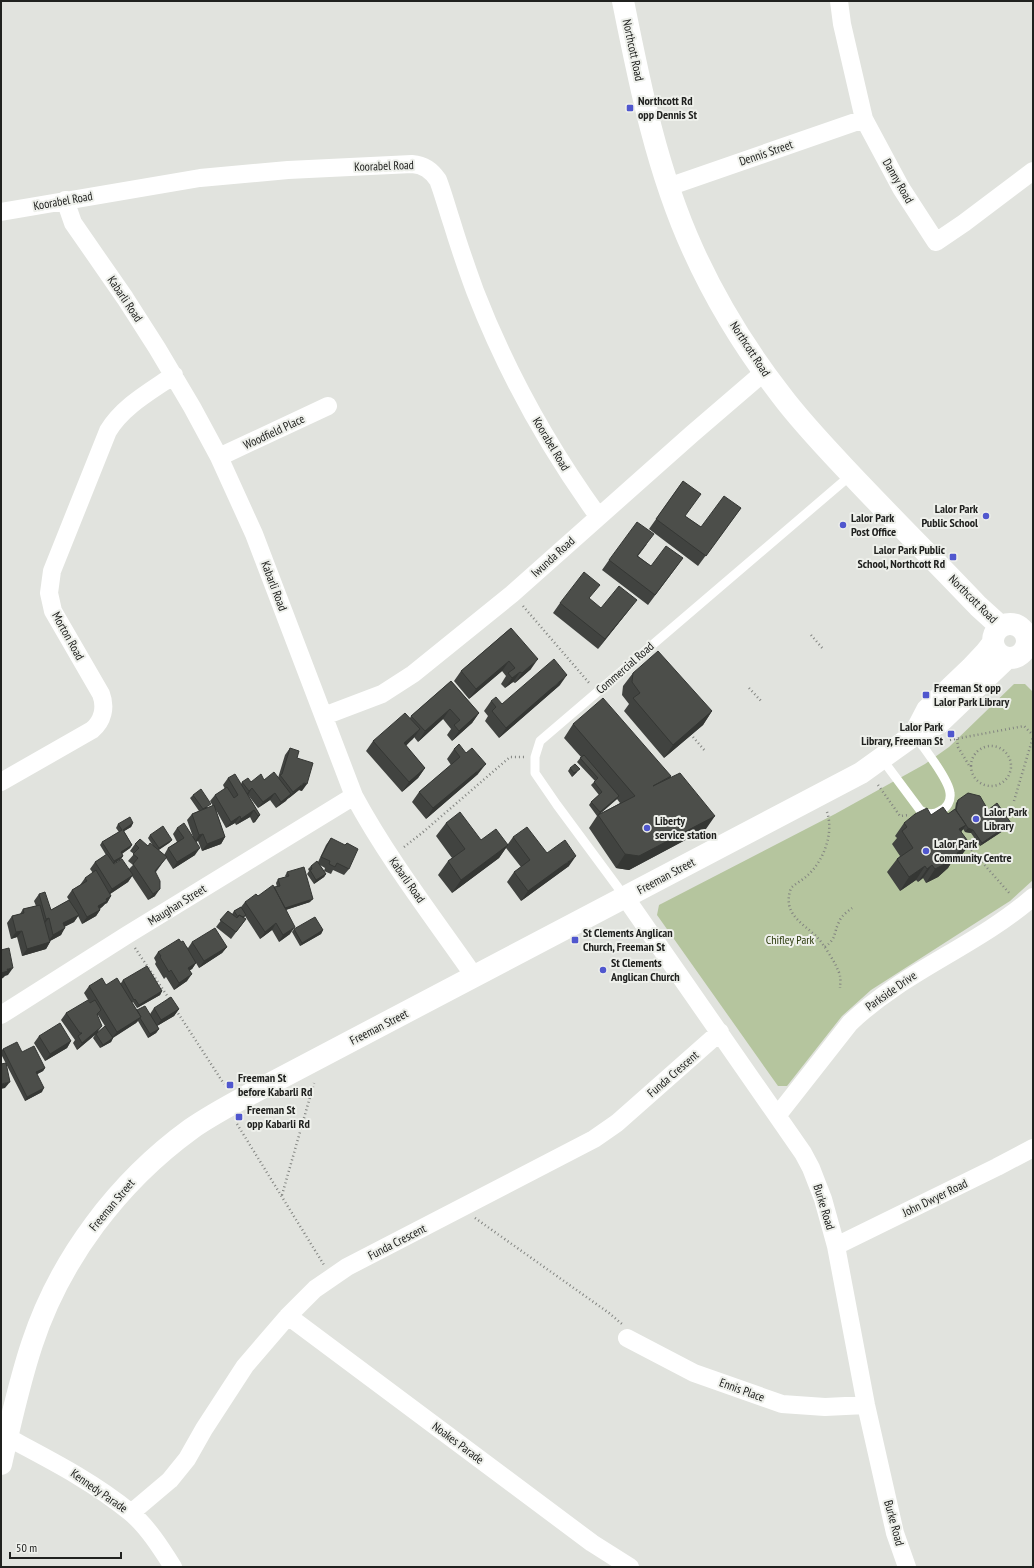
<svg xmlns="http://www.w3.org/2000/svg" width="1034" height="1568" viewBox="0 0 1034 1568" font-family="'PT Sans Narrow',sans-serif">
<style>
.green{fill:#b5c59e}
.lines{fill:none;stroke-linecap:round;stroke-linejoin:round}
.path{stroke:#828480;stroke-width:2.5;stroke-dasharray:1 3;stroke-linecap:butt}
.lane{stroke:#fff;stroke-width:9}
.street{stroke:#fff;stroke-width:18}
.secondary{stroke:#fff;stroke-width:22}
.wall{fill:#414340;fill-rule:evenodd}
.shaded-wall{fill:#353734}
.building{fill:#4c4e4a;stroke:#353734}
.poi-dot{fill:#5057ce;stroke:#eef0eb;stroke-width:1.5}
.labels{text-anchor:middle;stroke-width:4;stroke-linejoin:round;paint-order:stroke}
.street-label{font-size:12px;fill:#20211f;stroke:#eef0eb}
.poi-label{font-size:12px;font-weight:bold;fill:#20211f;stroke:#eef0eb;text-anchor:start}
.park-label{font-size:12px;fill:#2c3b0d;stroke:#eef0eb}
</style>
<rect width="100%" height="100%" fill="#e1e3de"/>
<path class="green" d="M 1014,684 L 1025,684 L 1033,692 L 1033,880 L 1010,901 L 871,990 L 842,1016 L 787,1086 L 778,1086 L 657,915 L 659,905 L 835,814 L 925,764 L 949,747 Z"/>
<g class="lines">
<path class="path" d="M 523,606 L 590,684
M 811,635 L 824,650
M 749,688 L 762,702
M 693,737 L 706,752
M 957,739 L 958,747 L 970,767
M 950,740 L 1024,726 L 1033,735
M971 766a20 20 0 1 1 40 0a20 20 0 1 1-40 0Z
M 878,785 L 900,816 L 909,815
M 1014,801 L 1033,737
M 827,812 C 834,833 824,860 808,875 C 803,880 796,883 791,888 C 782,913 801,922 816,936 C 823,943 838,966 840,976 C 841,980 840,984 840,988
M 966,844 L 1011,895
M 404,847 L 422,833 L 510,757 L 524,757
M 825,947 C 837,938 833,934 839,922 C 841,916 847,912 852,908
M 135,948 L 170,1000
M 176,1010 L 224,1084
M 237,1124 L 324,1265
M 282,1195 L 314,1083
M 475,1218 L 609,1313 L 622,1324"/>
<path class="lane" d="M 882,759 L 920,810 C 926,814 934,815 940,811 C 947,808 951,801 950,793 C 949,780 923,746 914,735
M 625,897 L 557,805 L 535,773 L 535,757 L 540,741 L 851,475"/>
<path class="street" d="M 839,1 L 842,24 L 864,119 L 901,188 L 936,242 L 964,223 L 1033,171
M 668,187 L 864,119
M 65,200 L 73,223 L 125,298 L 157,348 L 192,407 L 219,457 L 254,534 L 354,796 C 388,859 433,917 474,976
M 1,212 L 200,178 L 288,170 L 412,164 C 424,165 431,170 438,180 C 443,193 447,208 452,223 C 459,246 467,269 475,291 C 506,371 548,447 598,516
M 219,457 L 328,406
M 324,716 L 382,694 L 413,674 L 512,594 L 692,434 L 764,372
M 1,782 L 92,730 C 103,721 106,707 101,694 L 53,611 L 49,593 L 52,571 L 108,431 C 123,406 151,391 174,375
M 625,897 L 803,1153 L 811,1168 L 823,1199 L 836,1246 L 866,1405 L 895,1533 L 907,1567
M 1,1015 L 127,935 L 354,796
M 777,1116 L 850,1023 C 904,971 977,946 1033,897
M 836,1246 L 997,1167 L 1033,1148
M 288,1316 L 592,1543 L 630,1567
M 627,1338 L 694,1373 L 782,1404 L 825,1407 L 866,1405
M 7,1437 C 50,1460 92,1481 130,1512 C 147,1526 161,1548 173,1567
M 131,1513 L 170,1480 L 187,1459 L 204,1429 L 245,1366 L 288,1316 L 315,1289 L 347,1267 L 594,1139 L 617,1123 L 720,1032"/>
<path class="secondary" d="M 623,1 C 640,86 657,171 693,250 C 716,301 747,351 781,395 C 805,427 833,455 860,484 C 899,525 939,565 978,606 L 1000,626
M993 641a17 17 0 1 1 34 0a17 17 0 1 1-34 0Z
M 914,735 L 927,710 L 971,668 L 986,652 L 993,643
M 1,1464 C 10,1424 19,1383 32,1344 C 60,1259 118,1182 191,1129 C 211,1115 234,1103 256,1091 L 861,773 L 914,735 L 939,723 L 1007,658"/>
</g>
<path class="wall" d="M 683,481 L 685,516 L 701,527 L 741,508 L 698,566 L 649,529 Z
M 647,544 L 638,556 L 651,566 L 683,558 L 648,605 L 602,570 L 609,560 Z
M 560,603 L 601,608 L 629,610 L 598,649 L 553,613 Z
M 511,628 L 531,669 L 515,683 L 513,682 L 505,688 L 501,684 L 506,676 L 502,671 L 469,699 L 454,681 L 461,671 Z
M 633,673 L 712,711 L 703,725 L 664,758 L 624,711 L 629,704 L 622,695 L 623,686 Z
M 451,681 L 479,713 L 472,723 L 452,741 L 447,735 L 451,729 L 443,719 L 418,742 L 414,737 L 406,746 L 425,768 L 418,778 L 402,792 L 366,751 L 373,741 L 410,718 L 411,716 Z
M 560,685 L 499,738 L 485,721 L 488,716 L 484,711 L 491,701 L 502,704 Z
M 573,724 L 671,776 L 670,778 L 706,829 L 629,870 L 616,868 L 589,828 L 597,816 L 589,805 L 591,802 L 599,795 L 591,785 L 595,781 L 577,762 L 581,757 L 564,738 ZM 617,799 L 620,803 L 600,814 Z
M 290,748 L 297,758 L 302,791 L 299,790 L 276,808 L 270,800 L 258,808 L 248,795 L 260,815 L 255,822 L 253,823 L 250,817 L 236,825 L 235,823 L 226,828 L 216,810 L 225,837 L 221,844 L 202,851 L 198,841 L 196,842 L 195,855 L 173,869 L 166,858 L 156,872 L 155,896 L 148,900 L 132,876 L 128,882 L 110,894 L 111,896 L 107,903 L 105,904 L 100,909 L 100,910 L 96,916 L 82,924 L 78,916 L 74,922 L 64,927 L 61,935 L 50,941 L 50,942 L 46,949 L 22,956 L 17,937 L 11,939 L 7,923 L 12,916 L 20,914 L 23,909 L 36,906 L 34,901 L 39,894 L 51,910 L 69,900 L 67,897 L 72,890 L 80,885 L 85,878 L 93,873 L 90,869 L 95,862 L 106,855 L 100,845 L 102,842 L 119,832 L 116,828 L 118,824 L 133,823 L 131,827 L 124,831 L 132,845 L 130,848 L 122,854 L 123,856 L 121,859 L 113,864 L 129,869 L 133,865 L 128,861 L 134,854 L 130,851 L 135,844 L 153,846 L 148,838 L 150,835 L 172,840 L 169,843 L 158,850 L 164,855 L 168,848 L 177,842 L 173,834 L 177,828 L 193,837 L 187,820 L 192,814 L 199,811 L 190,798 L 193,795 L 208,808 L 213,806 L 210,801 L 215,795 L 225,789 L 223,785 L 228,778 L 241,784 L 242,782 L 251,782 L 278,778 L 285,755 Z
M 454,749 L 466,753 L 478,774 L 426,819 L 412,802 L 419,792 L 451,765 L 447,759 Z
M 570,768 L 577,772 L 572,777 L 568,771 Z
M 958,800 L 988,810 L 1011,823 L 1009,827 L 980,846 L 971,833 L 965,832 L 963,829 L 961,832 L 970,844 L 960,857 L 951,863 L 948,868 L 938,877 L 926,883 L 923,878 L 918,882 L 916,880 L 900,891 L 887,872 L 897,859 L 900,856 L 892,844 L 897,838 L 895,836 L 904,823 L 931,815 L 948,814 L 955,809 L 956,803 Z
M 446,823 L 481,840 L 508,844 L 513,837 L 547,853 L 569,866 L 521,901 L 507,882 L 514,872 L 521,867 L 506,848 L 499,858 L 452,893 L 438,875 L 448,861 L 452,858 L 436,836 Z
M 331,838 L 349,869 L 344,875 L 333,870 L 331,874 L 324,871 L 325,868 L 320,865 L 326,874 L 324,877 L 314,884 L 307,874 L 309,871 L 308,869 L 311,866 L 318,862 L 326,845 Z
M 287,872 L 310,902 L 286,910 L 290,934 L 279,942 L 272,930 L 260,939 L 245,916 L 244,918 L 246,919 L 231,939 L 216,927 L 228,911 L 232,914 L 234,911 L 241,907 L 245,902 L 258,896 L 274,887 L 277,887 L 276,883 L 278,879 L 286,877 L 285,876 Z
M 294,929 L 323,930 L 321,934 L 300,946 L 292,932 Z
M 181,942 L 188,948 L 192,942 L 227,947 L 222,953 L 199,968 L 196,963 L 192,969 L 190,970 L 187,981 L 174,990 L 166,977 L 164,979 L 155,964 L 156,962 L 154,958 L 158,952 Z
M 123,980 L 162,991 L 160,995 L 137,1008 L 133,1002 L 132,1003 L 137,1010 L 150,1014 L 154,1008 L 179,1009 L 174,1016 L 157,1026 L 159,1029 L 156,1033 L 148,1038 L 138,1021 L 136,1023 L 113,1038 L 111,1042 L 100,1048 L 93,1038 L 95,1035 L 77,1050 L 73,1043 L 75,1040 L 61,1020 L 66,1013 L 90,1003 L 84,993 L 89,986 L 106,985 L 121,983 ZM 98,1015 L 105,1026 L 98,1032 L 97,1016 Z
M 39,1036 L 71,1041 L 67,1048 L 45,1061 L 34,1043 Z
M 3,1049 L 22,1052 L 45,1068 L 43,1071 L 37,1074 L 42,1092 L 25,1101 L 1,1054 L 1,1051 Z"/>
<path class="shaded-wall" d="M 637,600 L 629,610 L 598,649 L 605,639 Z
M 538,659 L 531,669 L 515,683 L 522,673 Z
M 509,661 L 502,671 L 469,699 L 476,689 Z
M 520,672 L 513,682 L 505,688 L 512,678 Z
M 567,675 L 560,685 L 499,738 L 506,728 Z
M 450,709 L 443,719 L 418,742 L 425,731 Z
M 712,711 L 703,725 L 664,758 L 673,745 Z
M 479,713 L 472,723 L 452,741 L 459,731 Z
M 420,729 L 413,739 L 397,753 L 404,743 Z
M 486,764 L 478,774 L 426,819 L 433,808 Z
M 425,768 L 418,778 L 402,792 L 409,782 Z
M 580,769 L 572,777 L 574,773 Z
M 304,783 L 307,784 L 302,791 L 299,790 L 288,799 L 293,792 Z
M 252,788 L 248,795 L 244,798 L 249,791 Z
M 275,793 L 270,800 L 258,808 L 263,802 Z
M 291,794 L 286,801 L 276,808 L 281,802 Z
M 619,796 L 617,799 L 597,816 L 600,812 Z
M 254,810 L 250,817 L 236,825 L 241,819 Z
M 260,815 L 255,822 L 253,823 L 258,816 Z
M 240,816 L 235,823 L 226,828 L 231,822 Z
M 715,816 L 706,829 L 629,870 L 616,868 L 625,854 Z
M 133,823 L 131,827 L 121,833 L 123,830 Z
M 1011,823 L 1009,827 L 980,846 L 982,843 Z
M 966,825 L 957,838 L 959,829 Z
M 968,828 L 973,830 L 971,833 L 965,832 Z
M 203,834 L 198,841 L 195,842 L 199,835 Z
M 225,837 L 221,844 L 202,851 L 207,844 Z
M 172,840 L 169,843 L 156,852 L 159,848 Z
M 970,844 L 960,857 L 951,863 L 948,868 L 938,877 L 926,883 L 935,869 L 957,853 Z
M 132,845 L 130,848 L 118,856 L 121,852 Z
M 508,845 L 499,858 L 452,893 L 461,880 Z
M 200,848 L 195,855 L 173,869 L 177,862 Z
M 123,856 L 121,859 L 112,865 L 114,861 Z
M 576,856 L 569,866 L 521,901 L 528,891 Z
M 932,865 L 923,878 L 918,882 L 927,869 Z
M 925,866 L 916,880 L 900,891 L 909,877 Z
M 326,874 L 324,877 L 314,884 L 316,880 Z
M 133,875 L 128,882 L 107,896 L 112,889 Z
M 160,889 L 155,896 L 148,900 L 153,894 Z
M 111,896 L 107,903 L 105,904 L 102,907 L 93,912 L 98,906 L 106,899 Z
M 313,899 L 310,902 L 282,911 L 284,908 Z
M 100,910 L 96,916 L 82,924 L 87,917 Z
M 79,915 L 74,922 L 58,930 L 63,923 Z
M 49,918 L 44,924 L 41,925 L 46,919 Z
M 276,923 L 272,930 L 260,939 L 265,932 Z
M 295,927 L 290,934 L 279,942 L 283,935 Z
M 65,928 L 61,935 L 48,942 L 53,935 Z
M 323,930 L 321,934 L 300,946 L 302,943 Z
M 22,931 L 17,937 L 11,939 L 16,932 Z
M 50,942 L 46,949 L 22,956 L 27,949 Z
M 227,947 L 222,953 L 199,968 L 204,961 Z
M 196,963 L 192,969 L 183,974 L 188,968 Z
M 13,968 L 8,975 L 5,976 L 3,978 L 1,979 L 1,973 L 7,969 Z
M 192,974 L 187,981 L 174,990 L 179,983 Z
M 162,991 L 160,995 L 137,1008 L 139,1005 Z
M 179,1009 L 174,1016 L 157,1026 L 161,1020 Z
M 141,1017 L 136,1023 L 112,1038 L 117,1032 Z
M 102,1026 L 97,1033 L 77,1050 L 82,1043 Z
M 159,1029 L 156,1033 L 148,1038 L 150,1034 Z
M 113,1038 L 111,1042 L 100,1048 L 103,1045 Z
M 71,1041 L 67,1048 L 45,1061 L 50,1054 Z
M 45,1068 L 43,1071 L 34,1076 L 36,1072 Z
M 10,1082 L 5,1088 L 1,1089 L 1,1084 Z
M 44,1088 L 42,1092 L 25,1101 L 27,1097 Z"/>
<path class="building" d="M 683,481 L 701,494 L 685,516 L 701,527 L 724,496 L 741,508 L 706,556 L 656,519 Z
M 637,522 L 654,534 L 637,556 L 651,566 L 666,546 L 683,558 L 655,595 L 609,560 Z
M 584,572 L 600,585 L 589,598 L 601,608 L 619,586 L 637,600 L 605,639 L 560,603 Z
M 511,628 L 538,659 L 522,673 L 520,672 L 512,678 L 508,673 L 515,668 L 509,661 L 476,689 L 461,671 Z
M 658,651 L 712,711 L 673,745 L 633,698 L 640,693 L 632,682 L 633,673 Z
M 554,659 L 567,675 L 506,728 L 492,711 L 496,707 L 491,701 L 496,697 L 502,704 Z
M 451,681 L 479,713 L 459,731 L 454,725 L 460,720 L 450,709 L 425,731 L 411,716 Z
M 603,698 L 671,776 L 653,786 L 680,773 L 715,816 L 639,856 L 625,854 L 598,815 L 635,796 L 573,724 Z
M 405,713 L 420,729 L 404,743 L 425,768 L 409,782 L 373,741 Z
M 459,744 L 466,753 L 472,748 L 486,764 L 433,808 L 419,792 L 460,757 L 454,749 Z
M 290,748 L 299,751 L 297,758 L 313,763 L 307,784 L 304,783 L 293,792 L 280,775 L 282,774 Z
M 584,755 L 619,796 L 600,812 L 591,802 L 602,792 L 594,782 L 598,778 L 580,758 Z
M 575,764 L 580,769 L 574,773 L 570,768 Z
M 274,772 L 291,794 L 281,802 L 275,793 L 263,802 L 252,788 L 249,791 L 242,782 L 248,778 L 251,782 L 261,774 L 264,780 Z
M 235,774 L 260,815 L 258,816 L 254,810 L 241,819 L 240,816 L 231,822 L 215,795 L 227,787 L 234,798 L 238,795 L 228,778 Z
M 201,789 L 211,804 L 203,809 L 193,795 Z
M 968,793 L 980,796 L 988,810 L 997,803 L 1011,823 L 982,843 L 973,830 L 968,828 L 956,810 L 958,800 Z
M 214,805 L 225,837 L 207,844 L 203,834 L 199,835 L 192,814 Z
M 943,807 L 948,814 L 955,809 L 966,825 L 959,829 L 970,844 L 957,853 L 958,854 L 947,863 L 935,869 L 932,865 L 927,869 L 925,866 L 909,877 L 897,859 L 913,848 L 902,831 L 907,827 L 904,823 L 915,814 L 927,808 L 931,815 Z
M 460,812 L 481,840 L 496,829 L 508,845 L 461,880 L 448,861 L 465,849 L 446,823 Z
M 130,817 L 133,823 L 123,830 L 132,845 L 121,852 L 123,856 L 114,861 L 102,842 L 122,830 L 118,824 Z
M 184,823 L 200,848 L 177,862 L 168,848 L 184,838 L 177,828 Z
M 163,826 L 172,840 L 159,848 L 150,835 Z
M 527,827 L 547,853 L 565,840 L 576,856 L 528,891 L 514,872 L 530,860 L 513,837 Z
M 331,838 L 345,845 L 347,843 L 358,849 L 349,869 L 337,863 L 335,867 L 329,864 L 330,861 L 321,857 Z
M 140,839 L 148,846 L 150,843 L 167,857 L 155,871 L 160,881 L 160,889 L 153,894 L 133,864 L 138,858 L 133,854 L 139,848 L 135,844 Z
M 107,854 L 114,864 L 122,859 L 133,875 L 112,889 L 95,862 Z
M 317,861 L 326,874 L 316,880 L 310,870 L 312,869 L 311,866 Z
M 304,867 L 313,899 L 285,908 L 274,887 L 280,886 L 278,879 L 289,876 L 287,872 Z
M 96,870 L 111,896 L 106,899 L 107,901 L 98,906 L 100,910 L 87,917 L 72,890 L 87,881 L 85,878 Z
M 273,885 L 295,927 L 283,935 L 276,923 L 265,932 L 245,902 L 256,894 L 258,896 Z
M 45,892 L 51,910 L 69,900 L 79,915 L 63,923 L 65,928 L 53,935 L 49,918 L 46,919 L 39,894 Z
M 40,905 L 50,942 L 27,949 L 22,931 L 16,932 L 12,916 L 24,913 L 23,909 Z
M 241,907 L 246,915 L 243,917 L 239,915 L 238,917 L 234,911 Z
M 228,911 L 237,918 L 239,915 L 246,919 L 236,932 L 220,920 Z
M 315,917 L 323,930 L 302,943 L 294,929 Z
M 215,928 L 227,947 L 204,961 L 192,942 Z
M 179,939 L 181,942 L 183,941 L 196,963 L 188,968 L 192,974 L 179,983 L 171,970 L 169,972 L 160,957 L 161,956 L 158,952 Z
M 9,948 L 13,968 L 7,969 L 8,971 L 1,973 L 1,950 Z
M 147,966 L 162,991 L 139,1005 L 135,999 L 134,1000 L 123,980 Z
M 102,978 L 106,985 L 117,978 L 141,1017 L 117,1032 L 89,986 Z
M 171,997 L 179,1009 L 161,1020 L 154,1008 Z
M 88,1000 L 90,1003 L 95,1000 L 101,1010 L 97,1014 L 102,1026 L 82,1043 L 78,1036 L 82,1033 L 80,1033 L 66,1013 Z
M 145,1006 L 159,1029 L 150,1034 L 140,1018 L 141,1017 L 137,1010 Z
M 60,1023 L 71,1041 L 50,1054 L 39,1036 Z
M 105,1026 L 113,1038 L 103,1045 L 96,1034 Z
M 17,1042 L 22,1052 L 34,1046 L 45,1068 L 36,1072 L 44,1088 L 27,1097 L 3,1049 Z
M 6,1063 L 10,1082 L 1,1084 L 1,1064 Z"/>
<g class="poi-dot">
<rect x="626" y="104" width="8" height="8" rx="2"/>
<circle cx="986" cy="516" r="4"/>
<circle cx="843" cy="525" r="4"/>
<rect x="949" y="553" width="8" height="8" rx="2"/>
<rect x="922" y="691" width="8" height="8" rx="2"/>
<rect x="947" y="730" width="8" height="8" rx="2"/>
<circle cx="976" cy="819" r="4"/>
<circle cx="647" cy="828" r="4"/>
<circle cx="926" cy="851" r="4"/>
<rect x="571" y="936" width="8" height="8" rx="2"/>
<circle cx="603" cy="970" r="4"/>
<rect x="226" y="1081" width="8" height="8" rx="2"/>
<rect x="235" y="1113" width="8" height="8" rx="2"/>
</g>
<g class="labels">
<g class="street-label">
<text transform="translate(633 50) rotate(78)" y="4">Northcott Road</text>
<text transform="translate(766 153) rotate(-19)" y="4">Dennis Street</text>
<text transform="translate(384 166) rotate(-2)" y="4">Koorabel Road</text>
<text transform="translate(898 181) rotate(60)" y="4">Danny Road</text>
<text transform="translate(63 201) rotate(-10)" y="4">Koorabel Road</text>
<text transform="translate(125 299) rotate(56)" y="4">Kabarli Road</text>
<text transform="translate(750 349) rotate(57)" y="4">Northcott Road</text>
<text transform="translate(274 432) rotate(-25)" y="4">Woodfield Place</text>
<text transform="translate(551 444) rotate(59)" y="4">Koorabel Road</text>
<text transform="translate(553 557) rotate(-42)" y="4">Iwunda Road</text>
<text transform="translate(274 586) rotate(69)" y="4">Kabarli Road</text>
<text transform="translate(973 599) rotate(45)" y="4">Northcott Road</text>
<text transform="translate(68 636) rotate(61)" y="4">Morton Road</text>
<text transform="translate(625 668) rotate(-41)" y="4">Commercial Road</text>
<text transform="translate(666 876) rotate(-28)" y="4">Freeman Street</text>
<text transform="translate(407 880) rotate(55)" y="4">Kabarli Road</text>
<text transform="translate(177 905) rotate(-32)" y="4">Maughan Street</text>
<text transform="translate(891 991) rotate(-35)" y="4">Parkside Drive</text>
<text transform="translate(379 1027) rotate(-27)" y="4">Freeman Street</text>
<text transform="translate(673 1074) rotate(-41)" y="4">Funda Crescent</text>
<text transform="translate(935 1198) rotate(-26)" y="4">John Dwyer Road</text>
<text transform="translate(112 1205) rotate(-50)" y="4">Freeman Street</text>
<text transform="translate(824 1207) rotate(73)" y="4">Burke Road</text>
<text transform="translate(397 1242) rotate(-27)" y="4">Funda Crescent</text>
<text transform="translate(742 1390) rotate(20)" y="4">Ennis Place</text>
<text transform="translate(458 1443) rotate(37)" y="4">Noakes Parade</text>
<text transform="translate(99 1491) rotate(35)" y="4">Kennedy Parade</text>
<text transform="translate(894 1523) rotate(75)" y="4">Burke Road</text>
</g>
<g class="poi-label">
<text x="638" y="105">Northcott Rd<tspan x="638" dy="14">opp Dennis St</tspan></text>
<text x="978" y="513" text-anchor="end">Lalor Park<tspan x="978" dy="14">Public School</tspan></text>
<text x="851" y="522">Lalor Park<tspan x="851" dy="14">Post Office</tspan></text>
<text x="945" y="554" text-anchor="end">Lalor Park Public<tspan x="945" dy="14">School, Northcott Rd</tspan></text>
<text x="934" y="692">Freeman St opp<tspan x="934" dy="14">Lalor Park Library</tspan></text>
<text x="943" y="731" text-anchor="end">Lalor Park<tspan x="943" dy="14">Library, Freeman St</tspan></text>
<text x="984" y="816">Lalor Park<tspan x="984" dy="14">Library</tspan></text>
<text x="655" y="825">Liberty<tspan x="655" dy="14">service station</tspan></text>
<text x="934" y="848">Lalor Park<tspan x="934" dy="14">Community Centre</tspan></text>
<text x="583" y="937">St Clements Anglican<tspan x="583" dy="14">Church, Freeman St</tspan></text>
<text x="611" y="967">St Clements<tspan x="611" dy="14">Anglican Church</tspan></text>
<text x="238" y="1082">Freeman St<tspan x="238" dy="14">before Kabarli Rd</tspan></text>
<text x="247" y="1114">Freeman St<tspan x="247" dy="14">opp Kabarli Rd</tspan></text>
</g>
<g class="park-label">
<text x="790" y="944">Chifley Park</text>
</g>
</g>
<rect width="1034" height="1568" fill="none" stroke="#20211f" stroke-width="4"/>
<path d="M10 1552v6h111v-6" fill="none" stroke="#20211f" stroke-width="2"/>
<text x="16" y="1552" font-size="12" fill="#20211f" stroke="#eef0eb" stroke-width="3" paint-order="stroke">50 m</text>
</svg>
